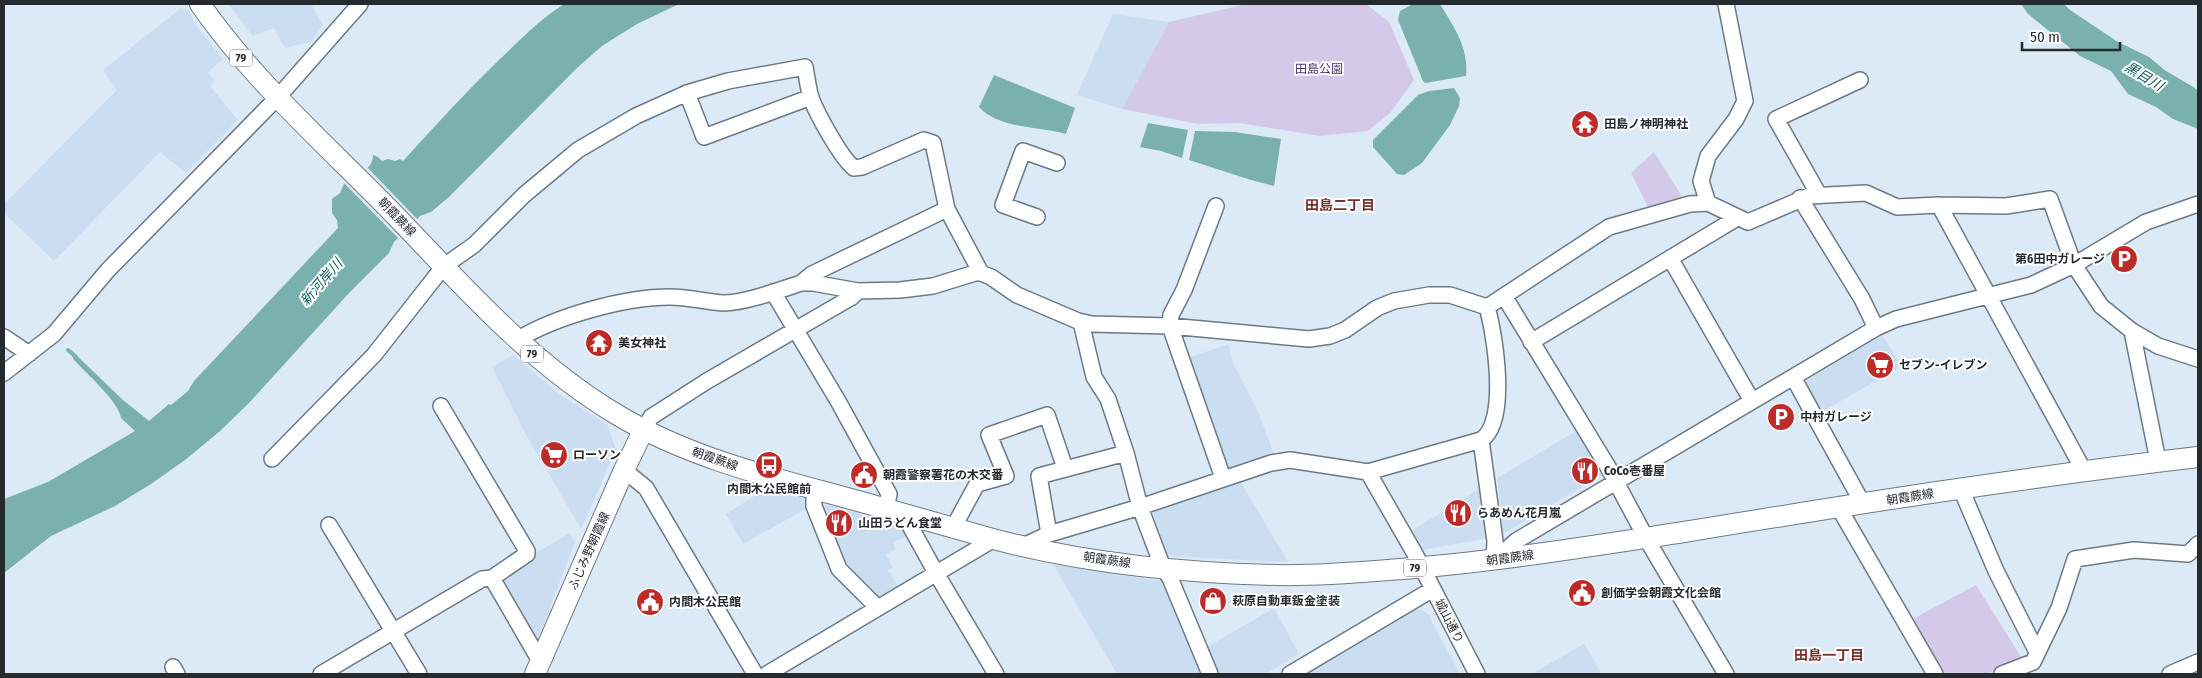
<svg xmlns="http://www.w3.org/2000/svg" width="2202" height="678" viewBox="0 0 2202 678" font-family="'Fira Sans Condensed','Noto Sans JP',sans-serif">
<style>
.built{fill:#cbddf0}
.green{fill:#d5c9e9}
.water{fill:#7ab0ad}
.pier{fill:#dceaf7}
.lines{fill:none;stroke-linecap:round;stroke-linejoin:round}
.stream{stroke:#7ab0ad;stroke-width:4}
.minor-casing{stroke:#6d7a85;stroke-width:18}
.major-casing{stroke:#6d7a85;stroke-width:22}
.minor{stroke:#fff;stroke-width:15}
.major{stroke:#fff;stroke-width:20}
.labels{text-anchor:middle;stroke-width:4;stroke-linejoin:round;paint-order:stroke}
.shield{fill:#fff;stroke:#666a6d;stroke-width:1}
.shield-label{font-size:11px;font-weight:bold;fill:#252a2f}
.park-label{font-size:12px;fill:#4c3669;stroke:#fff}
.poi-label{font-size:12px;font-weight:bold;fill:#252a2f;stroke:#fff;text-anchor:start}
.street-label{font-size:12px;fill:#252a2f;stroke:#fff}
.water-label{font-size:14px;font-style:italic;fill:#135f5b;stroke:#fff}
.neighbourhood-label{font-size:14px;font-weight:bold;fill:#78322c;stroke:#fff}
</style>
<rect width="100%" height="100%" fill="#dceaf7"/>
<path class="built" d="M 228,4 L 311,4 L 323,25 L 311,42 L 285,48 L 274,28 L 253,36 Z
M 181,8 L 188,10 L 196,25 L 223,59 L 208,72 L 215,81 L 210,86 L 238,120 L 186,173 L 160,152 L 54,261 L 4,213 L 4,204 L 117,90 L 103,70 Z
M 1113,14 L 1169,22 L 1122,109 L 1077,95 Z
M 1882,335 L 1902,366 L 1818,414 L 1801,384 Z
M 1228,344 L 1233,363 L 1258,411 L 1274,455 L 1232,468 L 1226,464 L 1188,358 Z
M 513,355 L 559,394 L 607,424 L 616,450 L 581,529 L 524,431 L 492,367 Z
M 1578,430 L 1604,474 L 1503,534 L 1497,478 Z
M 1239,479 L 1288,562 L 1168,556 L 1151,508 Z
M 1482,487 L 1489,538 L 1422,550 L 1411,531 Z
M 767,488 L 807,499 L 811,506 L 743,544 L 726,514 Z
M 820,503 L 904,525 L 911,535 L 893,542 L 895,550 L 886,554 L 893,568 L 888,570 L 899,587 L 877,600 L 841,566 Z
M 570,533 L 575,542 L 536,644 L 498,579 L 534,554 Z
M 1053,564 L 1167,582 L 1205,671 L 1200,674 L 1117,674 Z
M 1274,608 L 1299,654 L 1266,674 L 1216,674 L 1205,648 Z
M 1418,608 L 1428,614 L 1460,674 L 1304,674 Z
M 1584,644 L 1602,674 L 1531,674 Z"/>
<path class="green" d="M 1247,4 L 1366,4 L 1389,22 L 1414,80 L 1390,113 L 1368,131 L 1320,136 L 1239,123 L 1198,124 L 1122,109 L 1169,22 Z
M 1654,152 L 1683,198 L 1649,209 L 1631,173 Z
M 1976,585 L 2023,660 L 1986,674 L 1942,674 L 1909,621 Z"/>
<path class="water" d="M 564,4 L 679,4 L 637,24 L 602,46 L 577,68 L 449,197 L 431,212 L 420,216 L 394,242 L 389,253 L 349,293 L 248,404 L 220,431 L 185,460 L 151,484 L 115,506 L 51,536 L 4,573 L 4,499 L 48,482 L 135,431 L 121,418 C 119,402 86,373 74,360 L 72,356 L 74,353 L 123,400 L 149,421 L 169,404 L 171,405 L 188,391 L 194,381 L 338,228 L 337,220 L 332,213 L 332,199 L 340,193 L 346,179 C 357,174 373,170 373,155 L 378,157 L 382,161 L 388,159 L 395,161 L 400,159 L 403,161 C 434,127 465,93 498,61 C 519,41 539,20 564,4 Z
M 1413,4 L 1440,4 C 1454,27 1469,48 1466,76 L 1425,83 L 1423,81 L 1398,20 L 1400,11 Z
M 2021,4 L 2064,4 L 2070,10 L 2118,42 L 2149,57 L 2166,71 L 2195,88 L 2198,91 L 2198,129 L 2173,119 L 2156,107 L 2128,94 L 2111,71 L 2080,56 L 2028,14 Z
M 994,75 L 1075,108 L 1066,134 C 1039,126 999,129 979,107 Z
M 1454,88 L 1460,98 L 1459,106 L 1450,125 L 1422,163 L 1404,175 L 1397,174 L 1373,147 L 1373,140 L 1418,95 L 1429,91 Z
M 1148,123 L 1188,130 L 1182,158 L 1161,151 L 1140,147 Z
M 1195,131 L 1235,132 L 1281,139 L 1274,186 L 1251,180 L 1189,160 Z"/>
<path class="pier" d="M 366,166 L 419,221 L 400,240 L 342,181 L 344,178 Z"/>
<g class="lines">
<path class="stream" d="M 68,350 L 76,357"/>
<g class="minor-casing">
<path id="minor" d="M 687,93 L 704,137 L 811,97
M 1819,195 L 1776,119 L 1860,80
M 1800,198 L 1862,299 L 1876,328
M 1708,203 L 1701,181 L 1708,156 L 1736,119 L 1745,101 L 1726,4
M 1939,205 L 2006,206 L 2050,199 L 2074,265 L 2101,306 L 2132,331 L 2158,346 L 2198,359
M 1216,206 L 1184,290 L 1171,315 L 1170,326 L 1223,478
M 1037,217 L 1003,205 L 1023,151 L 1057,163
M 1670,258 L 1752,401
M 801,283 L 812,274 L 947,209
M 773,292 L 838,401 L 889,494 L 886,509
M 1504,296 L 1608,467 L 1646,538 L 1726,674
M 1081,322 L 1094,377 L 1108,399 L 1126,453 L 1140,507 L 1163,568 L 1170,578 L 1210,674
M 2132,331 L 2158,461
M 4,337 L 29,354
M 517,340 C 556,316 625,297 670,297 C 688,297 706,302 723,303 C 745,303 780,290 801,283 L 813,283 L 858,291 L 900,290 L 933,286 L 975,273 L 981,273 L 991,277 L 1017,295 L 1078,321 L 1092,324 L 1170,326 L 1309,339 L 1330,336 L 1345,330 L 1377,308 L 1394,301 L 1429,295 L 1450,295 L 1487,307 L 1609,227 L 1690,204 L 1708,203 L 1748,222 L 1809,196 L 1866,193 L 1897,207 L 1939,205 L 2084,471
M 1531,342 L 1737,218
M 4,373 L 54,334 L 108,270 L 278,97 L 360,4
M 1793,377 L 1863,504
M 441,406 L 527,551 L 527,554 L 492,578 L 540,661
M 644,429 L 651,417 L 707,381 L 852,297 L 858,291
M 1481,440 L 1495,541 L 1494,561
M 272,459 L 374,355 L 444,266 L 474,245 L 524,195 L 578,150 L 636,116 L 687,93 L 728,81 L 805,67 C 807,77 808,88 811,98 C 817,114 841,158 854,168 L 862,167 L 924,140 L 933,143 L 947,209 L 981,273
M 624,470 L 646,488 L 755,674
M 1368,472 L 1415,554 L 1477,674
M 814,489 L 814,506 L 839,569 L 878,608
M 1961,489 L 1996,571 L 2037,652
M 1839,508 L 1935,674
M 906,514 L 909,524 L 936,573 L 996,674
M 329,525 L 419,674
M 956,528 L 958,519 L 977,484 L 1006,476 L 989,435 L 1047,415 L 1065,468
M 1049,534 L 1039,476 L 1126,453
M 1023,546 L 1049,534 L 1140,507 L 1271,463 L 1290,460 L 1368,472 L 1481,440 C 1509,423 1495,335 1487,307
M 1495,560 L 1516,541 L 1876,328 L 1896,319 L 2031,285 L 2074,265 L 2146,222 L 2198,204
M 173,667 L 177,674
M 321,674 L 482,579 L 492,578
M 767,674 L 994,539
M 1290,674 L 1433,589
M 2002,674 L 2033,662 L 2059,608 L 2075,559 L 2134,550 L 2188,554 L 2198,544
M 2170,674 L 2198,662"/>
</g>
<g class="major-casing">
<path id="major" d="M 200,4 C 252,79 323,142 387,207 C 459,281 526,360 616,414 C 695,462 788,481 876,506 C 915,517 954,528 993,539 C 1084,563 1183,573 1277,575 C 1314,576 1351,573 1388,570 C 1487,563 1585,547 1684,532 C 1855,504 2026,477 2198,457
M 535,674 L 624,470 L 644,429"/>
</g>
<use href="#minor" class="minor"/>
<use href="#major" class="major"/>
</g>
<defs>
<g id="temple-disc" transform="scale(1.4375)"><circle r="9.5" fill="#bb2c29" stroke="#fff"/><path d="M0-6L5-2H3V0L6.5 2.5H4V6H1.5V3h-3V6H-4V2.5H-6.5L-3 0V-2H-5Z" fill="#fff"/></g>
<g id="parking-disc" transform="scale(1.4375)"><circle r="9.5" fill="#bb2c29" stroke="#fff"/><path d="M-3.5-5.5H1a3.5 3.5 0 0 1 0 7H-1V5.5H-3.5ZM-1-3.4V-.6H.8a1.4 1.4 0 0 0 0-2.8Z" fill="#fff"/></g>
<g id="supermarket-disc" transform="scale(1.4375)"><circle r="9.5" fill="#bb2c29" stroke="#fff"/><path d="M-6-5.5h2.5l.6 2H6L4.5 2H-2.5L-4.4-4H-6ZM-1.5 3.2a1.3 1.3 0 1 0 .1 0ZM3 3.2a1.3 1.3 0 1 0 .1 0Z" fill="#fff"/></g>
<g id="bus-disc" transform="scale(1.4375)"><circle r="9.5" fill="#bb2c29" stroke="#fff"/><path d="M-5-6H5V4H4V6H2V4H-2V6H-4V4H-5ZM-3.5-4V0h7V-4ZM-3.5 1.2v1.5H-2V1.2ZM2 1.2v1.5H3.5V1.2Z" fill="#fff"/></g>
<g id="restaurant-disc" transform="scale(1.4375)"><circle r="9.5" fill="#bb2c29" stroke="#fff"/><path d="M-5-6h1v4h1v-4h1v4h1v-4h1v5L-1.5 .5V6h-2V.5L-5-1ZM5-6V6H3V1.5H1.5Q1.5-4 5-6Z" fill="#fff"/></g>
<g id="civic-disc" transform="scale(1.4375)"><circle r="9.5" fill="#bb2c29" stroke="#fff"/><path d="M-.6-6.5H3V-4.5H.6V-3L4-1V1h2V6H-6V1h2V-1L-.6-3ZM-1.2 2.5V6h2.4V2.5Z" fill="#fff"/></g>
<g id="shop-disc" transform="scale(1.4375)"><circle r="9.5" fill="#bb2c29" stroke="#fff"/><path d="M-5-2.5h2.3a2.7 3.5 0 0 1 5.4 0H5L5.5 6h-11ZM-1.5-2.5h3a1.5 2.3 0 0 0-3 0Z" fill="#fff"/></g>
</defs>
<g fill-rule="evenodd">
<use href="#temple-disc" x="1585" y="124"/>
<use href="#parking-disc" x="2124" y="259"/>
<use href="#temple-disc" x="599" y="343"/>
<use href="#supermarket-disc" x="1880" y="365"/>
<use href="#parking-disc" x="1781" y="417"/>
<use href="#supermarket-disc" x="554" y="455"/>
<use href="#bus-disc" x="769" y="465"/>
<use href="#restaurant-disc" x="1585" y="471"/>
<use href="#civic-disc" x="864" y="475"/>
<use href="#restaurant-disc" x="1458" y="513"/>
<use href="#restaurant-disc" x="839" y="523"/>
<use href="#civic-disc" x="1582" y="593"/>
<use href="#shop-disc" x="1213" y="601"/>
<use href="#civic-disc" x="650" y="602"/>
</g>
<g class="labels">
<g class="shield">
<rect x="230" y="49.5" width="22" height="17" rx="4"/>
<rect x="521" y="345.5" width="22" height="17" rx="4"/>
<rect x="1404" y="559.5" width="22" height="17" rx="4"/>
</g>
<g class="shield-label">
<text x="241" y="62">79</text>
<text x="532" y="358">79</text>
<text x="1415" y="572">79</text>
</g>
<g class="park-label">
<text x="1319" y="73">田島公園</text>
</g>
<g class="poi-label">
<text x="1604" y="128">田島ノ神明神社</text>
<text x="2105" y="263" text-anchor="end">第6田中ガレージ</text>
<text x="618" y="347">美女神社</text>
<text x="1899" y="369">セブン-イレブン</text>
<text x="1800" y="421">中村ガレージ</text>
<text x="573" y="459">ローソン</text>
<text x="1604" y="475">CoCo壱番屋</text>
<text x="883" y="479">朝霞警察署花の木交番</text>
<text x="769" y="493" text-anchor="middle">内間木公民館前</text>
<text x="1477" y="517">らあめん花月嵐</text>
<text x="858" y="527">山田うどん食堂</text>
<text x="1601" y="597">創価学会朝霞文化会館</text>
<text x="1232" y="605">萩原自動車鈑金塗装</text>
<text x="669" y="606">内間木公民館</text>
</g>
<g class="street-label">
<text transform="translate(397 217) rotate(46)" y="4">朝霞蕨線</text>
<text transform="translate(715 459) rotate(19)" y="4">朝霞蕨線</text>
<text transform="translate(1910 497) rotate(-9)" y="4">朝霞蕨線</text>
<text transform="translate(589 551) rotate(-66)" y="4">ふじみ野朝霞線</text>
<text transform="translate(1510 558) rotate(-8)" y="4">朝霞蕨線</text>
<text transform="translate(1107 560) rotate(8)" y="4">朝霞蕨線</text>
<text transform="translate(1449 621) rotate(63)" y="4">城山通り</text>
</g>
<g class="water-label">
<text transform="translate(2144 76) rotate(31)" y="5">黒目川</text>
<text transform="translate(321 282) rotate(-49)" y="5">新河岸川</text>
</g>
<g class="neighbourhood-label">
<text x="1340" y="210">田島二丁目</text>
<text x="1829" y="660">田島一丁目</text>
</g>
</g>
<rect width="2202" height="678" fill="none" stroke="#252a2f" stroke-width="10"/>
<path d="M2022 42v8h98v-8" fill="none" stroke="#252a2f" stroke-width="2.5"/>
<text x="2030" y="42" font-size="15" fill="#252a2f" stroke="#ffffff" stroke-width="4" paint-order="stroke">50 m</text>
</svg>
